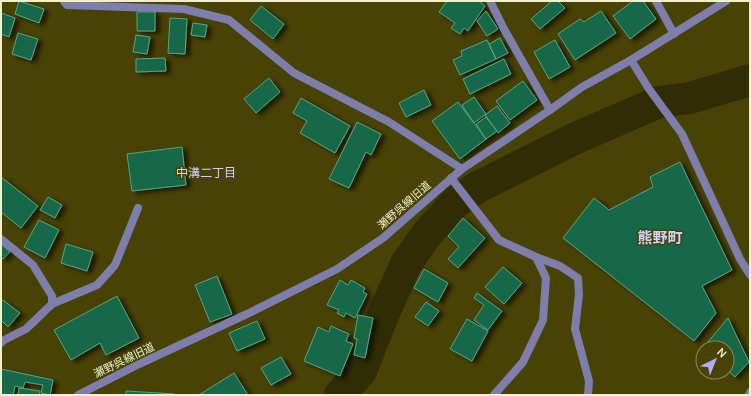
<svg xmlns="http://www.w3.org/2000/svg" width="751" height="396" viewBox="0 0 751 396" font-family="Manrope,'Noto Sans JP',sans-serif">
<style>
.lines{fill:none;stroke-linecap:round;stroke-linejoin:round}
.river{stroke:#2f2c06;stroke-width:32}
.building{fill:#17674a;stroke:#57a683;filter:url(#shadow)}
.service{stroke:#7d7eab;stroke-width:8}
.minor{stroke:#7d7eab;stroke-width:8}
.tertiary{stroke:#7d7eab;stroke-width:8}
.labels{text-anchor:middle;stroke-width:3;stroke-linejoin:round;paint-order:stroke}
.street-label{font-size:11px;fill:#f3f0cc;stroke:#484205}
.neighbourhood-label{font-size:12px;fill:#d1d3ff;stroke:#484205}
.district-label{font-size:15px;font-weight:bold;fill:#d1d3ff;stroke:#484205}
</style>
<defs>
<filter id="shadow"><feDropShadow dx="4.5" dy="2.5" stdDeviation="2" flood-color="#0009"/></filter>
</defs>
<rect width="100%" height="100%" fill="#484205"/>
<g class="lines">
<path class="river" d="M 340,395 L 361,371 L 383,315 L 406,264 L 427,234 L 456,202 L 478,187 L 576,138 L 659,102 L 690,98 L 750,80"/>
</g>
<path class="building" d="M 19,1 L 44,9 L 39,23 L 15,14 Z
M 447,1 L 479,1 L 485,6 L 468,31 L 464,28 L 460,34 L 451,28 L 455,23 L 439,12 Z
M 552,1 L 558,1 L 565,8 L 540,29 L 531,19 Z
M 633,1 L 643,1 L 656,19 L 630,39 L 613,16 Z
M 261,6 L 284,24 L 273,39 L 250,20 Z
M 486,11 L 498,29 L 487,36 L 477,21 Z
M 601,11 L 616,33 L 575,60 L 558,34 L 580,19 L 584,22 Z
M 137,12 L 155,12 L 155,31 L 137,31 Z
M 1,13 L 15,18 L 9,37 L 1,34 Z
M 170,18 L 187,19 L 185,54 L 168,53 Z
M 193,23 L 207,25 L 205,37 L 191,35 Z
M 18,33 L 38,39 L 31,60 L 12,54 Z
M 136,35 L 150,37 L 147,54 L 133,52 Z
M 500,38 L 508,53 L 496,59 L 489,44 Z
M 487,40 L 496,59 L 460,75 L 453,60 L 462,56 L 461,51 Z
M 555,40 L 570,67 L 549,79 L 534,52 Z
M 165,58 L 166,71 L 136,72 L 136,59 Z
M 504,59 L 511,74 L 470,94 L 463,79 Z
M 269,78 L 280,92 L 256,113 L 244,99 Z
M 523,81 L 537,100 L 510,120 L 496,101 Z
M 424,90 L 431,105 L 406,117 L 399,103 Z
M 474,97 L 486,114 L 474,123 L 462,105 Z
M 301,98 L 350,126 L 335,153 L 300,133 L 307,121 L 293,113 Z
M 458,102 L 486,139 L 460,159 L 432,121 Z
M 497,106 L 510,123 L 498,133 L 485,115 Z
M 486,117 L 497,131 L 486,139 L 476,124 Z
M 357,122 L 381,134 L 371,155 L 366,152 L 349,188 L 329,179 Z
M 182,147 L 186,185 L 132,191 L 127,154 Z
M 680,162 L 732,270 L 702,286 L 716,313 L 694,341 L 563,238 L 594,198 L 609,210 L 653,187 L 650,177 Z
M 1,177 L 38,206 L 21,228 L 1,212 Z
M 48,197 L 62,205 L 55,218 L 40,210 Z
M 463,218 L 485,238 L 458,268 L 448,259 L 459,247 L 448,236 Z
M 39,220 L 59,230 L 45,258 L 24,247 Z
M 1,244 L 10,252 L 3,259 L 1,257 Z
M 66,244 L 93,252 L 87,271 L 61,263 Z
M 503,267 L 522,283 L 504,304 L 485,287 Z
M 424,269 L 448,283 L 438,302 L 414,288 Z
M 217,276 L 232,314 L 210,322 L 195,285 Z
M 340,280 L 348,285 L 351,280 L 365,288 L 363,292 L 367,294 L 355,318 L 346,313 L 344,317 L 337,313 L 339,310 L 327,305 Z
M 477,293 L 502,311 L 488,330 L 474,320 L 484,305 L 474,298 Z
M 117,296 L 139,338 L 106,355 L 100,343 L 71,360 L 54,330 Z
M 3,300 L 20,313 L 8,327 L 1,320 L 1,302 Z
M 426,302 L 439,311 L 428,326 L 415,317 Z
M 358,315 L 373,318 L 365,358 L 354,355 L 357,339 L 354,338 Z
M 728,318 L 749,362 L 735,377 L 727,370 L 727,348 L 703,348 L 703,350 L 702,349 Z
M 467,319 L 488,331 L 472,361 L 450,349 Z
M 257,321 L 265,339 L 237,351 L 229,333 Z
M 331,326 L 349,334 L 346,341 L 353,344 L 340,376 L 304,361 L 318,327 L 329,332 Z
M 281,357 L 291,374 L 271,385 L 261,368 Z
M 1,369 L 53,380 L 50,395 L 41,393 L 43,385 L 25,382 L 23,388 L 15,386 L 13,395 L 1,394 Z
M 234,373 L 248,395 L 199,395 Z
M 19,388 L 40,391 L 39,395 L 18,395 Z
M 126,391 L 175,394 L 175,395 L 126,395 Z"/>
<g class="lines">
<path class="service" d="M 536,257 L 560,266 L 578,278 L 579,294 L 575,329 L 589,381 L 588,395"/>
<path class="minor" d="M 64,1 L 67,5 L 184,9 L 229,20 L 294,73 L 389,122 L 462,169
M 656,1 L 674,34
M 631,60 L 649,89 L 682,134 L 740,259 L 750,275
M 451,178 L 499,240 L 536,257 L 546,278 L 543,320 L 523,362 L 494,395
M 1,239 L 33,265 L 52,296 L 52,304 L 26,329 L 4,340 L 1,343
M 52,304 L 97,285 L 115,265 L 138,208
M 78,395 L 139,364 L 247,314 L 337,269 L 383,238 L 462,169 L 550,110 L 504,29 L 490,1
M 749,395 L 750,392"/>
<path class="tertiary" d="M 550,110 L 582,87 L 631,60 L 726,1"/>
</g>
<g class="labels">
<g class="street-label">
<text transform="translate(404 205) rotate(-41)" y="4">瀬野呉線旧道</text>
<text transform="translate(124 360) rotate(-26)" y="4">瀬野呉線旧道</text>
</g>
<g class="neighbourhood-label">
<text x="206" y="177">中溝二丁目</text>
</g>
<g class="district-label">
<text x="660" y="243">熊野町</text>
</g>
</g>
<rect width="751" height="396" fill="none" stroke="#f3f0cc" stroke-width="4"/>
<g transform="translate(715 360) rotate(43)"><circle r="19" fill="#484205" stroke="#8c8855"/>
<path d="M0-3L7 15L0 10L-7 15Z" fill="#aeaefb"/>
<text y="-6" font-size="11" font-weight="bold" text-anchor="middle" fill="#f3f0cc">N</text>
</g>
</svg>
